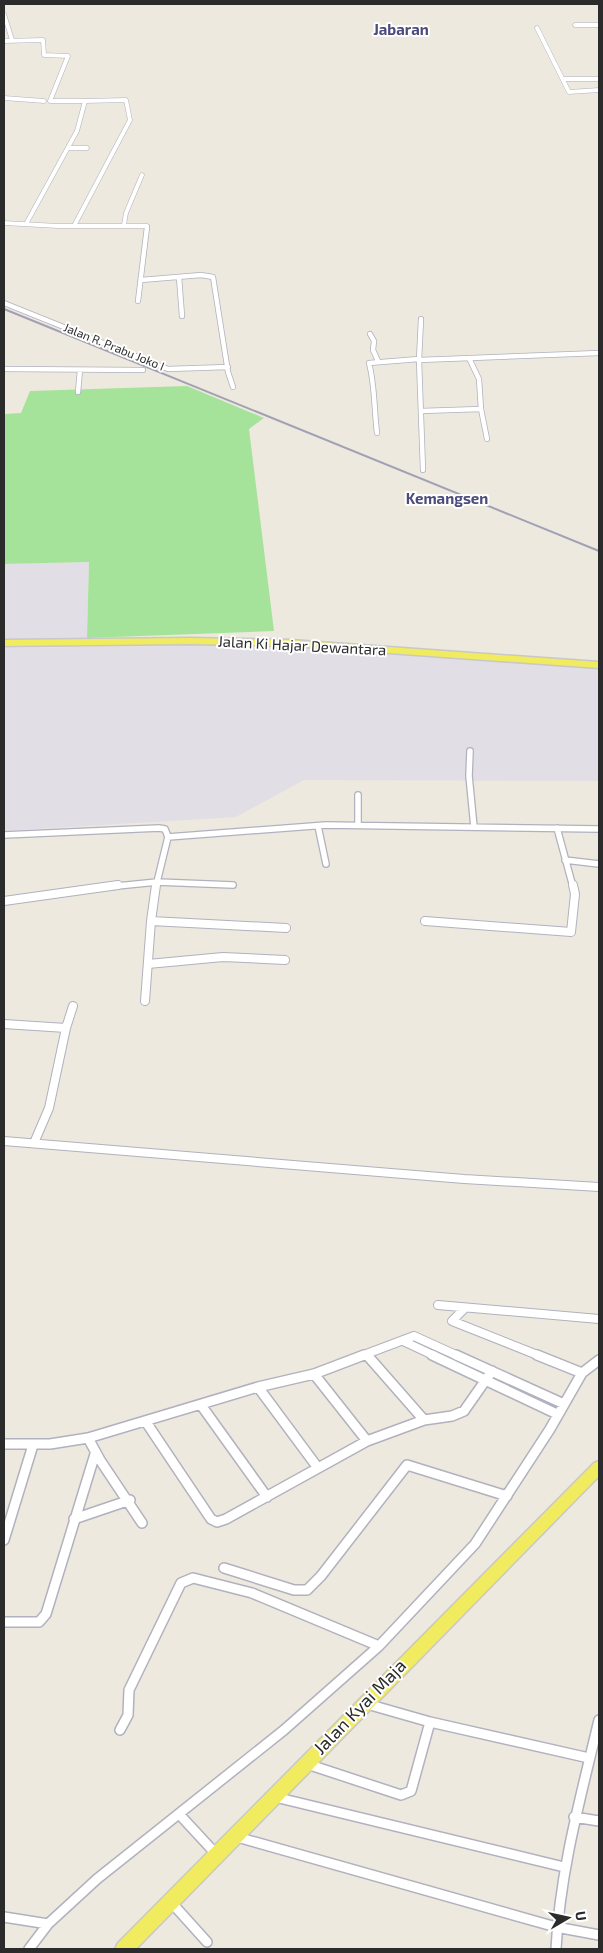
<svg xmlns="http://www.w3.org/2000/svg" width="603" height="1953" viewBox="0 0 603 1953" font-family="'Exo 2',sans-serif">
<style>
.industrial{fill:#e2dee6}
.green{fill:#a5e39a}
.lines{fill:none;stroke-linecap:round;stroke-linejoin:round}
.minor-far4-casing{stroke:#b1b1bf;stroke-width:5}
.minor-far3-casing{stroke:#b1b1bf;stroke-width:6}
.minor-far2-casing{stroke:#b1b1bf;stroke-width:8}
.minor-far1-casing{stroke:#b1b1bf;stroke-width:10}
.minor-casing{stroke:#b1b1bf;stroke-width:12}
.primary-casing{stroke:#c8c8c8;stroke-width:3}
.minor-far4{stroke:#fff;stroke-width:4}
.minor-far3{stroke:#fff;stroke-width:4.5}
.minor-far2{stroke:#fff;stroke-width:5.5}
.minor-far1{stroke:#fff;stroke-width:8}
.minor{stroke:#fff;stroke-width:9}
.primary{fill:#f0eb5f;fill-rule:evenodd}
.rail{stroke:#a1a0b5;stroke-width:2}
.labels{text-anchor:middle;stroke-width:4;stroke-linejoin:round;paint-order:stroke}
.far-street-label{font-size:12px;fill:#2b2b2b;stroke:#fff}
.far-quarter-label{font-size:15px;font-weight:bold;fill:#4c4b7c;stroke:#fff}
.street-label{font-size:15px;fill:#2b2b2b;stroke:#fff}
.near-street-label{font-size:18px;fill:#2b2b2b;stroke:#fff}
</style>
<rect width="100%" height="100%" fill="#ede9de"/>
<path class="industrial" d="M 89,562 L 87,638 L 4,639 L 4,564 Z
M 239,645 L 333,648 L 599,669 L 599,781 L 304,780 L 236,817 L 4,831 L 4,648 Z"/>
<path class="green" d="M 187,386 L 264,418 L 249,429 L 274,631 L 87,638 L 89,562 L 4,564 L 4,414 L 21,413 L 30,391 Z"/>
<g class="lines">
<g class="minor-far4-casing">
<path id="minor-far4" d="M 4,14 L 12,40
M 575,25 L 599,25
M 537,28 L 569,92 L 599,90
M 4,41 L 43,40 L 44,55 L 68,56 L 50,101 L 85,101
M 563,79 L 599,79
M 4,98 L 44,101
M 68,148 L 87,148
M 4,223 L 58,226 L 147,226 L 147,228
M 26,224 L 77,131 L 85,101 L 126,100 L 130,120 L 74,226
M 124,225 L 126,213 L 142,175"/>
</g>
<g class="minor-far3-casing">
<path id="minor-far3" d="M 179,277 L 182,316
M 141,280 L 201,275 L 213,277 L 228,372 L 233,387
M 138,301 L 147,227
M 4,303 L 168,369 L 228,367
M 421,319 L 419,360 L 423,470
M 370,334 L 374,341 L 373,350 L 378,361
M 469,358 L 479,379 L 481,409 L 487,439
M 419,360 L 599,353
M 4,369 L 143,370
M 78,392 L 80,370
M 421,411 L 481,409
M 377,433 C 374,409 375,386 369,363 L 419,359"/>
</g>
<g class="minor-far2-casing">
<path id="minor-far2" d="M 470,751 L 469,776 L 474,827
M 358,795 L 358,825
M 318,826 L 326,864
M 557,828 L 573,887
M 4,835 L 159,828 L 165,829 L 168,837
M 565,860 L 599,864
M 107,887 L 157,882 L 168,837 L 326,825 L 599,829
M 156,887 L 157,882 L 233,885"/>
</g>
<g class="minor-far1-casing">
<path id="minor-far1" d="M 4,901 L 118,885
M 151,921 L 286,928
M 425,921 L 571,932 L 575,894 L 573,885
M 148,964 L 223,957 L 285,960
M 145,1001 L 151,921 L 156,885
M 4,1024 L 66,1028 L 49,1108 L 34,1143
M 66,1028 L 73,1006
M 4,1141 L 464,1179 L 599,1187
M 438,1305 L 599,1319
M 464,1309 L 452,1321 L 540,1356
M 403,1341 L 435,1356
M 361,1356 L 414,1336 L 458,1356"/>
</g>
<g class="minor-casing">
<path id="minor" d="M 367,1355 L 424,1420
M 432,1355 L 557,1414
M 456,1355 L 564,1404
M 537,1355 L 582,1373
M 314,1374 L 367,1441
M 258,1387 L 318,1468
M 201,1405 L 267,1497
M 146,1422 L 211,1519 L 217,1522 L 226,1519 L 367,1441 L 424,1420 L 452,1416 L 464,1411 L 492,1371
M 88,1438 L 100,1460 L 142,1523
M 4,1444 L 50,1444 L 88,1438 L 258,1387 L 314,1374 L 364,1355
M 74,1519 L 130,1500
M 4,1540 L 33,1445
M 224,1568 L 294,1590 L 307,1590 L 321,1576 L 407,1465 L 507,1496
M 4,1622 L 39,1622 L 46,1614 L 95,1454
M 367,1704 L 430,1722 L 589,1758
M 120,1730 L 128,1715 L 129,1690 L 181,1583 L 193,1578 L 252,1593 L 379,1646
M 307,1764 L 401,1795 L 411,1791 L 430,1722
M 275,1797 L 564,1867
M 179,1814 L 216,1854
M 574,1817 L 599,1821
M 237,1837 L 556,1927 L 599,1935
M 171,1902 L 207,1942
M 4,1917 L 48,1924
M 29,1949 L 48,1924 L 97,1879 L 284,1730 L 379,1646 L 475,1544 L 550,1429 L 582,1373 L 599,1360
M 556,1949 C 560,1870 581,1796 599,1720"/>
</g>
<g class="primary-casing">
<path id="primary" d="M 190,638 L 291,640 L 599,662 L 599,668 L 291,646 L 190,644 L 4,646 L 4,640 Z
M 599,1461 L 599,1476 L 136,1949 L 115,1949 L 118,1943 L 594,1463 Z"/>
</g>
<use href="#minor-far4" class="minor-far4"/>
<use href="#minor-far3" class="minor-far3"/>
<use href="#minor-far2" class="minor-far2"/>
<use href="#minor-far1" class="minor-far1"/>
<use href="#minor" class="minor"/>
<use href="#primary" class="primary"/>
<path class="rail" d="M 4,309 L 599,551"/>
</g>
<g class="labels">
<g class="far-street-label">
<text transform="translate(114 347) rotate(22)" y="4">Jalan R. Prabu Joko I</text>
</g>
<g class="far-quarter-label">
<text x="401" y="35">Jabaran</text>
<text x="447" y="504">Kemangsen</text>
</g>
<g class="street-label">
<text transform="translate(302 646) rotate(3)" y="5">Jalan Ki Hajar Dewantara</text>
</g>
<g class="near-street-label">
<text transform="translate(360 1707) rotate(-46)" y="6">Jalan Kyai Maja</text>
</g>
</g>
<rect width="603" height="1953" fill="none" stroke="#2b2b2b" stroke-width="10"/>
<g transform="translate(568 1918) rotate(81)" stroke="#ffffff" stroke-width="4" paint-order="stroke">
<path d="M0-4L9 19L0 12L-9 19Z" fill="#2b2b2b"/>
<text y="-8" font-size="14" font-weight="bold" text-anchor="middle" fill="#2b2b2b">U</text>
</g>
</svg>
